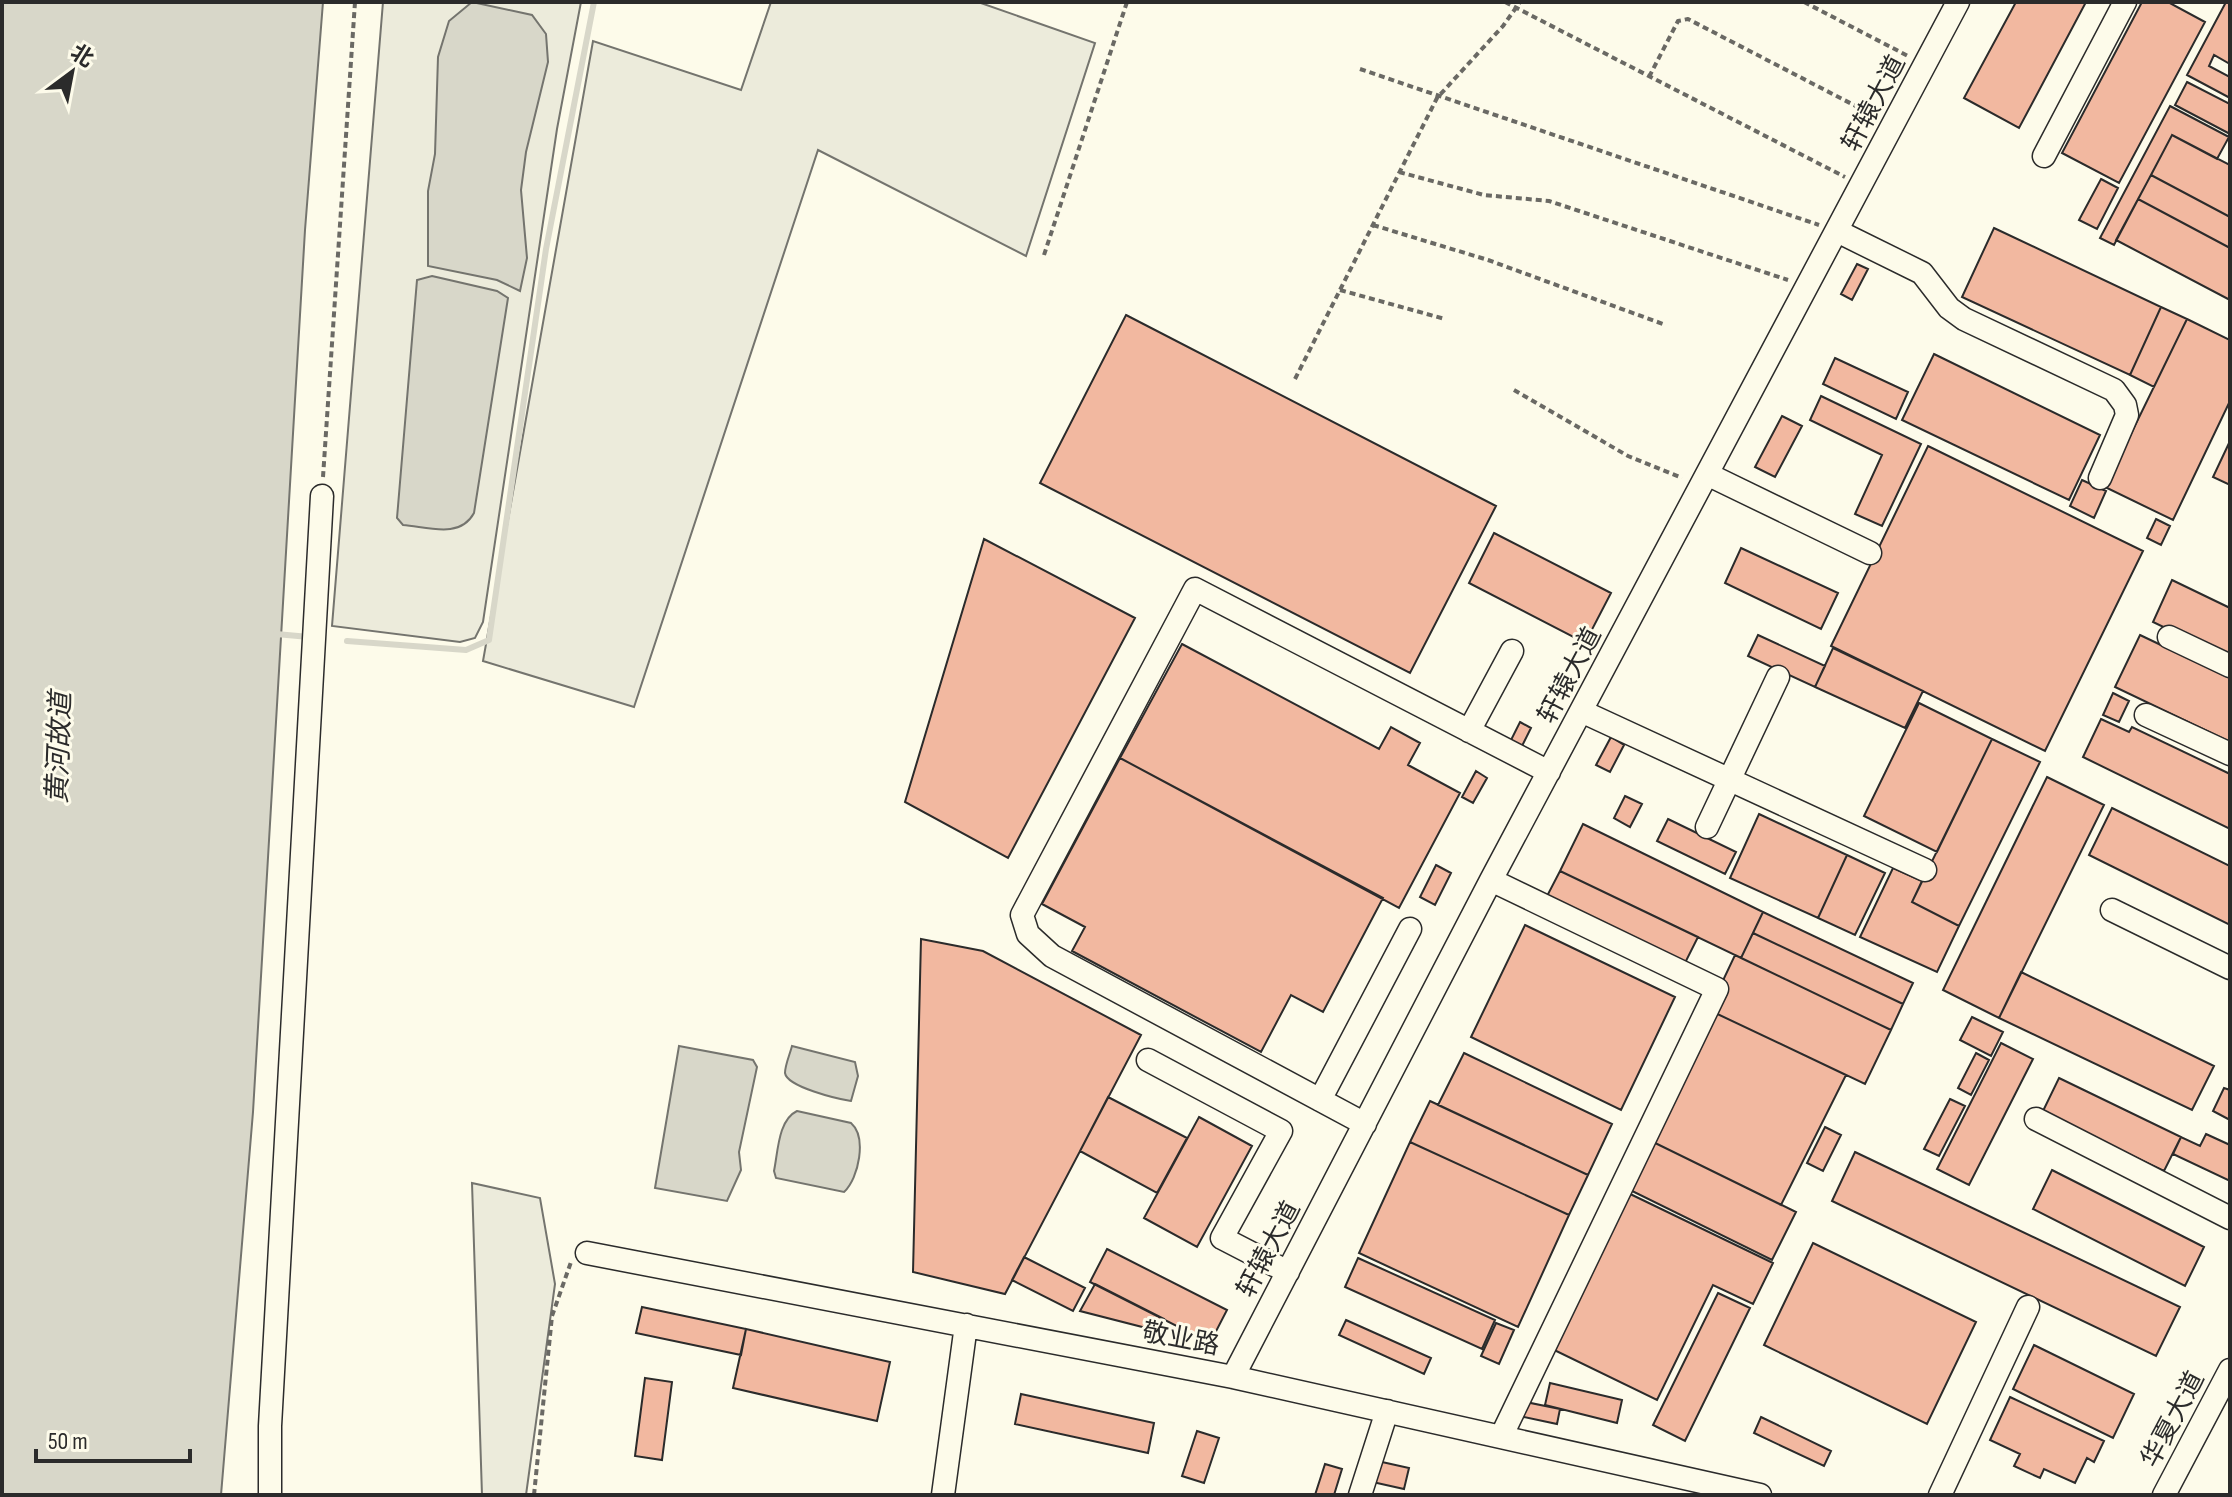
<svg xmlns="http://www.w3.org/2000/svg" width="2232" height="1497" viewBox="0 0 2232 1497" font-family="'Sofia Sans Condensed','Noto Sans SC',sans-serif">
<style>
.green{fill:#ecebdb;stroke:#74746e;stroke-width:2}
.water{fill:#d8d7c9;stroke:#74746e;stroke-width:2}
.lines{fill:none;stroke-linecap:round;stroke-linejoin:round}
.stream{stroke:#d8d7c9;stroke-width:6}
.building{fill:#f2b8a0;stroke:#2b2b2b;stroke-width:2}
.minor-casing{stroke:#2b2b2b;stroke-width:25}
.path{stroke:#6a6964;stroke-width:4;stroke-dasharray:6 4;stroke-linecap:butt}
.minor{stroke:#fdfbea;stroke-width:22}
.labels{text-anchor:middle;stroke-width:6;stroke-linejoin:round;paint-order:stroke}
.street-label{font-size:26px;fill:#2b2b2b;stroke:#fdfbea}
.water-label{font-size:28px;font-style:italic;fill:#2b2b2b;stroke:#fdfbea}
</style>
<rect width="100%" height="100%" fill="#fdfbea"/>
<path class="green" d="M 383,2 L 581,2 L 557,129 L 483,622 L 475,638 L 460,642 L 332,626 Z
M 771,2 L 978,2 L 1095,43 L 1026,256 L 818,150 L 634,707 L 483,661 L 593,41 L 741,90 Z
M 472,1183 L 540,1198 L 555,1284 L 526,1495 L 482,1495 Z"/>
<path class="water" d="M 2,2 L 323,2 L 305,230 L 253,1112 L 221,1495 L 2,1495 Z
M 472,2 L 532,15 L 546,34 L 548,62 L 526,152 L 521,190 L 527,258 L 520,291 L 497,280 L 428,266 L 428,191 L 435,154 L 438,57 L 449,21 Z
M 432,276 L 497,291 L 508,298 L 474,513 C 460,539 428,527 403,525 L 397,518 L 417,280 Z
M 679,1046 L 753,1060 L 757,1067 L 739,1152 L 741,1170 L 727,1201 L 655,1188 Z
M 792,1046 L 855,1062 L 858,1076 L 851,1101 C 838,1099 787,1087 785,1073 C 785,1065 790,1054 792,1046 Z
M 797,1111 L 851,1123 C 867,1137 859,1178 844,1192 L 776,1178 L 774,1171 C 778,1152 778,1120 797,1111 Z"/>
<g class="lines">
<path class="stream" d="M 276,634 L 309,637
M 347,641 L 466,650 L 489,640 L 546,249 L 594,2"/>
</g>
<path class="building" d="M 2016,2 L 2086,2 L 2019,128 L 1964,98 Z
M 2142,2 L 2168,2 L 2205,22 L 2119,183 L 2062,153 Z
M 2226,2 L 2230,2 L 2230,64 L 2214,55 L 2209,66 L 2230,77 L 2230,98 L 2187,75 Z
M 2187,82 L 2230,104 L 2230,134 L 2175,105 Z
M 2170,106 L 2229,137 L 2217,159 L 2172,135 L 2114,245 L 2100,238 Z
M 2172,135 L 2230,165 L 2230,217 L 2151,175 Z
M 2151,175 L 2230,217 L 2230,248 L 2138,199 Z
M 2101,179 L 2118,188 L 2097,229 L 2079,220 Z
M 2138,199 L 2230,248 L 2230,300 L 2116,240 Z
M 1994,228 L 2161,307 L 2130,375 L 1962,297 Z
M 1857,264 L 1868,269 L 1852,300 L 1841,294 Z
M 2161,307 L 2187,319 L 2154,387 L 2130,375 Z
M 1126,315 L 1496,506 L 1410,673 L 1040,483 Z
M 2187,319 L 2230,340 L 2230,401 L 2173,520 L 2105,487 Z
M 1934,354 L 2100,435 L 2069,500 L 1902,420 Z
M 1835,358 L 1908,392 L 1896,419 L 1823,384 Z
M 1821,396 L 1921,444 L 1882,526 L 1855,514 L 1882,455 L 1810,420 Z
M 1782,416 L 1802,426 L 1775,477 L 1755,467 Z
M 2230,441 L 2230,485 L 2213,477 Z
M 1928,446 L 2143,551 L 2045,751 L 1831,646 Z
M 2082,480 L 2106,491 L 2094,518 L 2070,506 Z
M 2156,519 L 2170,526 L 2161,545 L 2147,538 Z
M 1494,533 L 1611,593 L 1585,643 L 1469,583 Z
M 984,539 L 1135,618 L 1008,858 L 905,802 Z
M 1741,548 L 1838,593 L 1821,629 L 1725,583 Z
M 2172,580 L 2230,608 L 2230,659 L 2153,622 Z
M 1758,635 L 1825,666 L 1815,687 L 1748,656 Z
M 2140,635 L 2230,678 L 2230,742 L 2115,687 Z
M 1182,644 L 1379,749 L 1391,727 L 1420,743 L 1408,765 L 1460,793 L 1399,908 L 1120,758 Z
M 1833,648 L 1923,691 L 1905,728 L 1815,687 Z
M 2113,693 L 2129,701 L 2119,722 L 2103,715 Z
M 1919,703 L 1992,739 L 1937,852 L 1864,816 Z
M 2101,719 L 2129,732 L 2132,727 L 2230,774 L 2230,829 L 2083,757 Z
M 1520,722 L 1531,728 L 1519,752 L 1508,746 Z
M 1611,737 L 1624,745 L 1610,772 L 1596,765 Z
M 1992,739 L 2040,762 L 1959,926 L 1912,902 Z
M 1120,758 L 1383,898 L 1323,1012 L 1291,995 L 1261,1052 L 1072,951 L 1085,927 L 1042,904 Z
M 1476,771 L 1487,778 L 1473,803 L 1462,797 Z
M 2047,777 L 2104,805 L 1999,1018 L 1943,990 Z
M 1625,796 L 1642,804 L 1630,827 L 1614,818 Z
M 2112,808 L 2230,866 L 2230,925 L 2089,855 Z
M 1759,814 L 1847,855 L 1818,918 L 1730,878 Z
M 1668,819 L 1736,852 L 1725,874 L 1657,841 Z
M 1583,824 L 1763,912 L 1741,958 L 1560,871 Z
M 1847,855 L 1885,873 L 1855,935 L 1818,918 Z
M 1436,865 L 1451,873 L 1435,905 L 1420,897 Z
M 1893,868 L 1922,881 L 1912,902 L 1959,926 L 1937,972 L 1860,937 Z
M 1560,871 L 1698,937 L 1684,965 L 1546,898 Z
M 1763,912 L 1913,983 L 1903,1004 L 1753,933 Z
M 1525,925 L 1675,997 L 1621,1110 L 1471,1037 Z
M 1753,933 L 1903,1004 L 1891,1030 L 1741,958 Z
M 921,939 L 983,951 L 1141,1035 L 1005,1294 L 913,1272 Z
M 1735,955 L 1891,1030 L 1865,1084 L 1709,1010 Z
M 2021,972 L 2214,1066 L 2192,1110 L 1999,1018 Z
M 1711,1011 L 1846,1075 L 1781,1205 L 1649,1140 Z
M 1972,1017 L 2003,1032 L 1991,1056 L 1960,1040 Z
M 2001,1043 L 2033,1059 L 1969,1185 L 1937,1169 Z
M 1464,1053 L 1612,1124 L 1588,1175 L 1438,1105 Z
M 1976,1053 L 1989,1060 L 1971,1095 L 1958,1088 Z
M 2059,1078 L 2181,1137 L 2164,1171 L 2042,1113 Z
M 2224,1088 L 2230,1090 L 2230,1120 L 2213,1111 Z
M 1108,1097 L 1187,1138 L 1157,1193 L 1080,1151 Z
M 1950,1099 L 1965,1106 L 1939,1156 L 1924,1149 Z
M 1430,1101 L 1588,1175 L 1569,1215 L 1410,1142 Z
M 1199,1117 L 1252,1146 L 1197,1247 L 1144,1218 Z
M 1825,1127 L 1841,1135 L 1823,1171 L 1807,1163 Z
M 2206,1134 L 2230,1145 L 2230,1181 L 2173,1154 L 2181,1137 L 2200,1146 Z
M 1649,1140 L 1796,1212 L 1772,1260 L 1626,1188 Z
M 1410,1142 L 1569,1215 L 1518,1327 L 1359,1253 Z
M 1855,1152 L 2180,1307 L 2156,1356 L 1832,1201 Z
M 2052,1170 L 2204,1247 L 2185,1286 L 2033,1209 Z
M 1624,1191 L 1773,1263 L 1753,1304 L 1713,1285 L 1657,1400 L 1548,1347 Z
M 1813,1243 L 1976,1322 L 1927,1424 L 1764,1345 Z
M 1107,1249 L 1227,1310 L 1210,1343 L 1090,1282 Z
M 1024,1257 L 1085,1288 L 1073,1311 L 1012,1280 Z
M 1358,1258 L 1495,1320 L 1482,1349 L 1345,1287 Z
M 1095,1284 L 1164,1319 L 1158,1331 L 1080,1311 Z
M 1718,1293 L 1750,1308 L 1685,1441 L 1653,1425 Z
M 642,1307 L 746,1329 L 741,1355 L 636,1333 Z
M 1346,1320 L 1431,1358 L 1424,1374 L 1339,1335 Z
M 1496,1323 L 1514,1330 L 1499,1364 L 1481,1356 Z
M 746,1329 L 890,1362 L 877,1421 L 733,1388 Z
M 2034,1345 L 2134,1394 L 2113,1438 L 2013,1389 Z
M 645,1378 L 672,1382 L 662,1460 L 635,1456 Z
M 1550,1383 L 1622,1400 L 1617,1423 L 1545,1405 Z
M 1021,1394 L 1154,1423 L 1148,1453 L 1015,1424 Z
M 2010,1397 L 2104,1441 L 2094,1462 L 2087,1458 L 2075,1483 L 2044,1469 L 2040,1478 L 2014,1466 L 2020,1454 L 1990,1440 Z
M 1521,1401 L 1560,1409 L 1557,1424 L 1519,1416 Z
M 1761,1417 L 1831,1451 L 1824,1466 L 1754,1433 Z
M 1197,1431 L 1219,1438 L 1204,1483 L 1182,1476 Z
M 1373,1460 L 1409,1468 L 1404,1489 L 1368,1481 Z
M 1325,1464 L 1342,1469 L 1334,1495 L 1315,1495 Z"/>
<g class="lines">
<g class="minor-casing">
<path id="minor" d="M 2044,156 L 2125,2
M 1837,231 L 1922,273 L 1949,308 L 1964,319 L 2114,390 L 2125,405 L 2127,415 L 2100,478
M 1707,474 L 1870,553
M 2169,637 L 2230,666
M 1581,711 L 1925,870
M 2146,715 L 2230,754
M 1469,731 L 1512,651
M 1707,827 L 1778,677
M 1491,880 L 1717,989 L 1501,1437
M 2112,910 L 2230,968
M 1148,1060 L 1281,1131 L 1222,1238 L 1288,1272
M 1320,1100 L 1410,929
M 2036,1119 L 2230,1218
M 1365,1124 L 1052,956 L 1028,934 L 1022,915 L 1195,589 L 1549,772
M 587,1253 L 1233,1377 L 1760,1495
M 1233,1377 L 1491,880 L 1958,2
M 270,1495 L 270,1426 L 322,496
M 943,1495 L 966,1325
M 1360,1495 L 1387,1411
M 1940,1495 L 2028,1307
M 2164,1495 L 2230,1370"/>
</g>
<path class="path" d="M 1505,2 L 1845,177
M 1804,2 L 1908,56
M 1360,69 L 1819,225
M 1649,77 L 1678,21 L 1688,19 L 1877,117
M 1399,172 L 1484,195 L 1549,201 L 1788,280
M 1373,225 L 1488,260 L 1663,324
M 1044,255 L 1127,2
M 1340,290 L 1445,319
M 1295,379 L 1437,98 L 1503,26 L 1520,2
M 1514,390 L 1628,456 L 1682,478
M 323,477 L 355,2
M 534,1495 L 552,1316 L 571,1262"/>
<use href="#minor" class="minor"/>
</g>
<g class="labels">
<g class="street-label">
<text transform="translate(1873 103) rotate(-62)" y="9">轩辕大道</text>
<text transform="translate(1569 675) rotate(-62)" y="9">轩辕大道</text>
<text transform="translate(1268 1249) rotate(-62)" y="9">轩辕大道</text>
<text transform="translate(1181 1338) rotate(11)" y="9">敬业路</text>
<text transform="translate(2172 1419) rotate(-62)" y="9">华夏大道</text>
</g>
<g class="water-label">
<text transform="translate(58 748) rotate(-88)" y="10">黄河故道</text>
</g>
</g>
<rect width="2232" height="1497" fill="none" stroke="#2b2b2b" stroke-width="8"/>
<g transform="translate(72 72) rotate(32)" stroke="#fdfbea" stroke-width="6" paint-order="stroke">
<path d="M0-6L14 30L0 20L-14 30Z" fill="#2b2b2b"/>
<text y="-12" font-size="22" font-weight="bold" text-anchor="middle" fill="#2b2b2b">北</text>
</g>
<path d="M36 1449v12h154v-12" fill="none" stroke="#2b2b2b" stroke-width="4"/>
<text x="48" y="1449" font-size="24" fill="#2b2b2b" stroke="#fdfbea" stroke-width="6" paint-order="stroke">50 m</text>
</svg>
